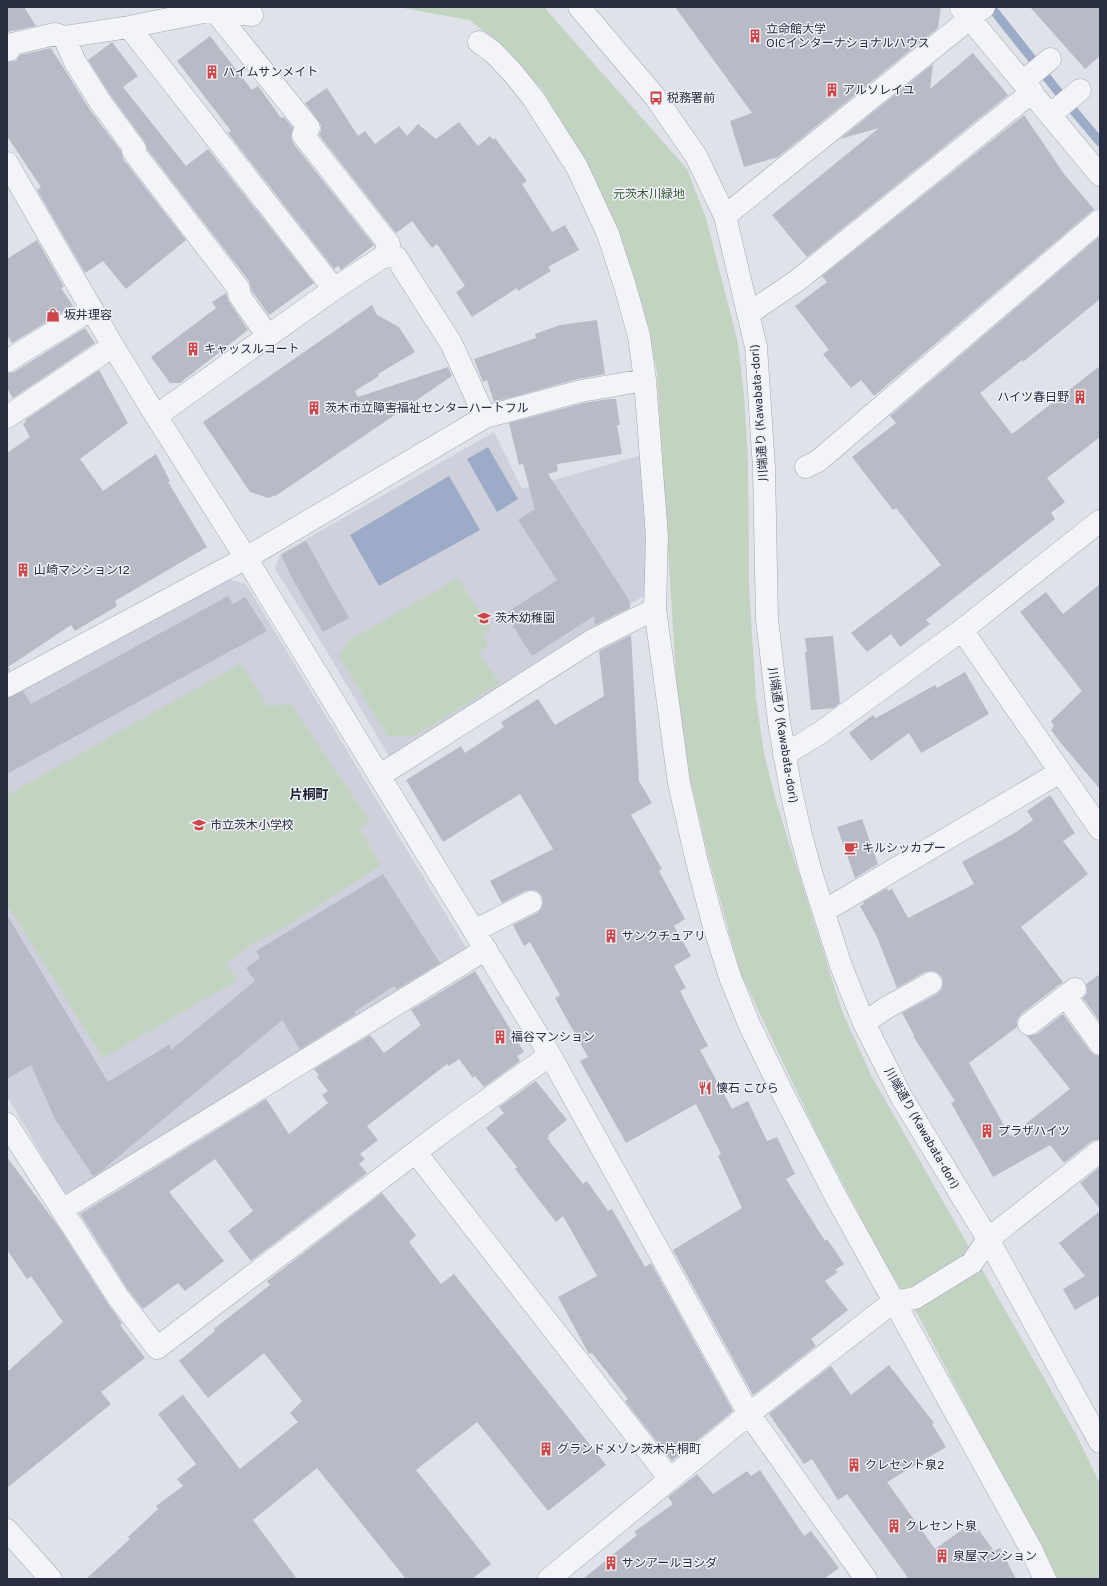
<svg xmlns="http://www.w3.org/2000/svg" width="1107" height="1586" viewBox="0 0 1107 1586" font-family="Overpass,'Noto Sans JP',sans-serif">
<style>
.built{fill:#ced1db}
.green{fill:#c3d3c1}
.water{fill:#9babc8}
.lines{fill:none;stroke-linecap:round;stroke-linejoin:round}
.stream{stroke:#9babc8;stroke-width:9}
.building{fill:#b7bbc6}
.minor-casing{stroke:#a5a8b3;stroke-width:23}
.minor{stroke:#f3f4f7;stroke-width:22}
.labels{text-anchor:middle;stroke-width:3;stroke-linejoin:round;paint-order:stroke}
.poi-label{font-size:12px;fill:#292e40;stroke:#eff1f6;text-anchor:start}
.park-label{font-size:12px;fill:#385c36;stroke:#eff1f6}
.street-label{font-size:12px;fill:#292e40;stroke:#eff1f6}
.neighbourhood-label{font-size:13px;font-weight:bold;fill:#1b2031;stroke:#eff1f6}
</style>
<rect width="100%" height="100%" fill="#e0e2e9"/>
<path class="built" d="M 494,432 L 522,489 L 642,455 L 646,541 L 645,595 L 390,758 L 320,640 L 275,569 L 280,554 Z
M 222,578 L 246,584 L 470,954 L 69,1202 L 7,1096 L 7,696 Z"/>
<path class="green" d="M 398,7 L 544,7 L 687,169 L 706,218 L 738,343 L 744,395 L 748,457 L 749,586 L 756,698 L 764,753 L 776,801 L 842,1011 L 872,1077 L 1076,1434 L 1100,1484 L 1100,1579 L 1056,1579 L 919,1317 L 886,1266 L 816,1132 L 740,972 L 708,856 L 690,778 L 677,693 L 657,373 L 647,322 L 632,270 L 614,224 L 593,178 L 542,89 L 493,38 L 469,20 Z
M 458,578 L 491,630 L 482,636 L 488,646 L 479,652 L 500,683 L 415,736 L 387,736 L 339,656 L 349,640 Z
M 241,663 L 267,706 L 291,704 L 370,822 L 359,829 L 381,865 L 282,929 L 252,944 L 226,963 L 238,980 L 103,1058 L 7,904 L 7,795 Z"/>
<path class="water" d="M 488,447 L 518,499 L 497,512 L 467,459 Z
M 449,476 L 480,530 L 379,586 L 350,535 Z"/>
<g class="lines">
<path class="stream" d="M 991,7 L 1063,98 L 1100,142"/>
</g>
<path class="building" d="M 7,7 L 24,7 L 36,26 L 7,32 Z
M 675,7 L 941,7 L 938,28 L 778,157 L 744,167 L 730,121 L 752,113 Z
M 1030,7 L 1100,7 L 1100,56 L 1085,69 Z
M 210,36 L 252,90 L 258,86 L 281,118 L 284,117 L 293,128 L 291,137 L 293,143 L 374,245 L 341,270 L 338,266 L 334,269 L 228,133 L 231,131 L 177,61 Z
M 112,42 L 138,76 L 123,87 L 186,166 L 208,149 L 314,283 L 269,315 L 252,291 L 249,281 L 147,149 L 145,142 L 111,96 L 88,60 Z
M 51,48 L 90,110 L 121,151 L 123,159 L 186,240 L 126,289 L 103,261 L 85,273 L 37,190 L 41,187 L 7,136 L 7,62 L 16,61 L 20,55 Z
M 973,53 L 1008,95 L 807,257 L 772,215 L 879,128 L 840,139 L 933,64 L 930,89 Z
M 327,88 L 358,136 L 365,131 L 375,144 L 399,126 L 407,136 L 418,124 L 436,139 L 459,122 L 478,146 L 490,136 L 493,140 L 495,138 L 527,181 L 522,184 L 552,232 L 565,225 L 579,250 L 548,267 L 551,271 L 518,291 L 517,288 L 472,317 L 456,292 L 465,286 L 437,244 L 432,248 L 412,221 L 396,233 L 319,135 L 321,131 L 321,125 L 305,103 Z
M 1024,115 L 1064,174 L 1094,209 L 874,396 L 861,380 L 851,388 L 823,354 L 829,350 L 795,306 L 827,282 L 822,276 Z
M 1100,236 L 1100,299 L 1023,362 L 1022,360 L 980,393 L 1012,434 L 1100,366 L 1100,437 L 1047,478 L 1065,502 L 1051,513 L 1055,519 L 926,620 L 930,624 L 900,647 L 891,634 L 867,652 L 851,633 L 941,565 L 896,508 L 893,510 L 852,457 L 896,423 L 890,416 Z
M 37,240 L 64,287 L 61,288 L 73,306 L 12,343 L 7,335 L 7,259 Z
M 226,293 L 229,302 L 248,330 L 180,383 L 170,383 L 151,357 L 216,308 L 212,302 Z
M 372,305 L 377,315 L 399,327 L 415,352 L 378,374 L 379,376 L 355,391 L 358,397 L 448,367 L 452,376 L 277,495 L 268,498 L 250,492 L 203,422 Z
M 597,320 L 605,374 L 578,379 L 494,402 L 487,380 L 483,382 L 474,359 L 536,338 L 535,334 L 560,325 Z
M 85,328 L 95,343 L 13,398 L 7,388 L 7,373 L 14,372 Z
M 99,370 L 128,423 L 80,459 L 103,491 L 156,454 L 170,481 L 168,482 L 207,547 L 115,601 L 117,606 L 75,631 L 71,625 L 8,667 L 10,670 L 7,672 L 7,453 L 30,437 L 23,424 L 26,422 L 25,420 Z
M 609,399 L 616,399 L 620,425 L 617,425 L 622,454 L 557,464 L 558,471 L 548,474 L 629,600 L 630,608 L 595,625 L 594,616 L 532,656 L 505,614 L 557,580 L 518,520 L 535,509 L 523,464 L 519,465 L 509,423 L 584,403 Z
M 306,541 L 349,618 L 323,632 L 293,580 L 281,555 Z
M 1100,584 L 1100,789 L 1060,742 L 1051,730 L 1054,726 L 1051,721 L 1082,691 L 1020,612 L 1046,592 L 1063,614 Z
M 228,596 L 233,604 L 245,597 L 267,631 L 7,774 L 7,698 L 23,691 L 31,704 Z
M 631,635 L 639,781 L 652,803 L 631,815 L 662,869 L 659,871 L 685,919 L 674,926 L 691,956 L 674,966 L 686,988 L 680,991 L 708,1046 L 700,1050 L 732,1109 L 748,1101 L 767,1141 L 777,1137 L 795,1174 L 786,1179 L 825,1241 L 827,1239 L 844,1264 L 835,1270 L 838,1272 L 825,1281 L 848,1310 L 811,1339 L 816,1346 L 753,1395 L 673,1250 L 742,1208 L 718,1156 L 721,1154 L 696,1104 L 626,1143 L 580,1061 L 588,1057 L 555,998 L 560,995 L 530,942 L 524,946 L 513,925 L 537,913 L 541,909 L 543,903 L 542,896 L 537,891 L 531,890 L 525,891 L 502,903 L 490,881 L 553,849 L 520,794 L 443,842 L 406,780 L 461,746 L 465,753 L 504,727 L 501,722 L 538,699 L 555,725 L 604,696 L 599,651 Z
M 833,636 L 840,703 L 834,708 L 811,710 L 805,652 L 807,652 L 805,638 Z
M 965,672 L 989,714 L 921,753 L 909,733 L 871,761 L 849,733 L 873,715 L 876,718 L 935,685 L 937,688 Z
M 1050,795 L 1075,833 L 1063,841 L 1088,874 L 1021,927 L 1063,982 L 1021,1014 L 1017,1020 L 1017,1027 L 969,1063 L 1010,1136 L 1070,1089 L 1027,1036 L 1037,1034 L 1063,1014 L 1090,1051 L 1094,1055 L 1100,1056 L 1100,1139 L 1092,1141 L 1064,1163 L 1050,1145 L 993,1177 L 951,1103 L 955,1101 L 913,1036 L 914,1035 L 902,1013 L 937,994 L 942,989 L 943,984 L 942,977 L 937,972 L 931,971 L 925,972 L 897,988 L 877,937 L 860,906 L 864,904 L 863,902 L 887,888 L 888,891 L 892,889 L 908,918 L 974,884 L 962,862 L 1013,834 L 1033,820 L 1027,811 Z
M 862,819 L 878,864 L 855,878 L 837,827 Z
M 383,874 L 440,963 L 397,989 L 394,986 L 354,1012 L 356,1014 L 300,1049 L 282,1020 L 100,1172 L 93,1176 L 55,1119 L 31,1065 L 7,1079 L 7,915 L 108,1082 L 170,1044 L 171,1050 L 255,981 L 246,968 L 260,958 L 256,951 Z
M 475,971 L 524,1052 L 517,1056 L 520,1061 L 484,1087 L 475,1076 L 473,1078 L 459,1059 L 449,1066 L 447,1064 L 367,1126 L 378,1140 L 360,1154 L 365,1159 L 359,1164 L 367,1173 L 251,1261 L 228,1231 L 253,1211 L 215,1159 L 169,1192 L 224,1261 L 185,1291 L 178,1283 L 143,1309 L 128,1290 L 80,1214 L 266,1099 L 289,1134 L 328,1103 L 322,1095 L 328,1091 L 317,1077 L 319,1076 L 314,1069 L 370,1035 L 384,1053 L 421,1025 L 411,1010 Z
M 1100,974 L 1100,1022 L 1083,998 L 1087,993 L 1087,988 L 1086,984 Z
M 536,1081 L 567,1120 L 548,1135 L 549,1137 L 547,1138 L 583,1184 L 587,1181 L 608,1211 L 612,1209 L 645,1267 L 651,1263 L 733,1411 L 672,1461 L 625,1401 L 628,1399 L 592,1353 L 589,1354 L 558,1297 L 597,1276 L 563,1216 L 556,1222 L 515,1169 L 517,1167 L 486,1128 L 504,1113 L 499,1107 Z
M 7,1157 L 58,1226 L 108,1304 L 122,1323 L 120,1325 L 145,1358 L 101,1392 L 111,1404 L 7,1488 L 7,1372 L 63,1322 L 31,1276 L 27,1279 L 7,1250 Z
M 1100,1167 L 1100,1209 L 1080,1183 Z
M 382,1193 L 416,1235 L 409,1242 L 441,1284 L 454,1274 L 606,1465 L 548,1511 L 477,1422 L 416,1470 L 491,1564 L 472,1579 L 406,1579 L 317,1468 L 253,1520 L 297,1579 L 86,1579 L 130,1539 L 128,1537 L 158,1509 L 156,1506 L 183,1486 L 177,1479 L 196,1464 L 158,1414 L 183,1395 L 240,1469 L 298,1422 L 290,1413 L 302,1401 L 264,1353 L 208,1398 L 179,1361 L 215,1331 L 214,1329 L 270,1285 L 267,1281 Z
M 1100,1211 L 1100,1295 L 1075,1310 L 1063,1289 L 1085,1276 L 1059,1243 Z
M 889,1365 L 934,1423 L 932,1424 L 946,1447 L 887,1482 L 935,1549 L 973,1522 L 994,1551 L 1000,1548 L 1016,1579 L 909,1579 L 847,1494 L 838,1500 L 812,1459 L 804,1464 L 769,1414 L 831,1366 L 851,1395 Z
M 760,1470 L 804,1536 L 811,1531 L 839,1568 L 824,1579 L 583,1579 L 637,1535 L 634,1532 L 673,1504 L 668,1497 L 697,1474 L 713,1494 L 747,1471 L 751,1476 Z"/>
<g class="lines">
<g class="minor-casing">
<path id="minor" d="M 579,7 L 656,98 L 696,156 L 725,216 L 756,347 L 764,468 L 767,619 L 779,722 L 791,791 L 801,835 L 811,872 L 841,966 L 864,1023 L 902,1098 L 988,1239 L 1100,1442
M 961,8 L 1100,175
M 214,10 L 309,128 L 303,135 L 389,244 L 384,256
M 129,27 L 334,289
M 64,37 L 75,62 L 101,103 L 135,149 L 133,151 L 239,289 L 239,295 L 268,336
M 479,42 L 493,52 L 513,73 L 533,98 L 577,167 L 608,234 L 625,286 L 639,336 L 645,380 L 657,536 L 655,609 L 667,695 L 679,783 L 696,858 L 713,923 L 730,977 L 749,1024 L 783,1094 L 835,1195 L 1031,1549 L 1045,1579
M 7,50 L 9,50 L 8,45 L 55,34 L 64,37 L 129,27 L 214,10 L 252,15
M 1023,82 L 1050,59
M 1050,115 L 1080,90
M 7,163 L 113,346 L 156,416 L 246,558 L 550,1055 L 749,1414 L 866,1579
M 725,216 L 984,7
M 748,314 L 798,280 L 1032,92
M 7,361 L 92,309
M 156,416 L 334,289 L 384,256 L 396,257 L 451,343 L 485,417
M 7,417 L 113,346
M 806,467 L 818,461 L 1100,220
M 962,630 L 1100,829
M 7,686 L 246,558 L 485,417 L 581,391 L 645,380
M 784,755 L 820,733 L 962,630 L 1100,521
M 379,776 L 593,640 L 655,609
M 824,911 L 1060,772
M 474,931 L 531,902
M 1066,996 L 1100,1044
M 864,1023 L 886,1008 L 931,983
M 1029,1024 L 1075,989
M 7,1124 L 118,1297 L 157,1348 L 441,1133 L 550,1055
M 416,1153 L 670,1479
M 62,1210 L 486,949
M 7,1530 L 51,1579
M 549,1579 L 749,1414 L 893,1302 L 915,1298 L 972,1263 L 988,1239 L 1100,1151"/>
</g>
<use href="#minor" class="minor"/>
</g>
<defs>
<g id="building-bare" transform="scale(1.08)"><path d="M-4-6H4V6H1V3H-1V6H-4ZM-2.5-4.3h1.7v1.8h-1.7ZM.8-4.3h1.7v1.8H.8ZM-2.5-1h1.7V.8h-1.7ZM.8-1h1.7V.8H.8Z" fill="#cd4649" stroke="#eff1f6" stroke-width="2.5" paint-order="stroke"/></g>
<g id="bus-bare" transform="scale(1.08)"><path d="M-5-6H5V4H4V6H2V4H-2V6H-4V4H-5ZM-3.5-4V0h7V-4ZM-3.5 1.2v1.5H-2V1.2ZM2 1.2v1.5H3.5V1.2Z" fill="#cd4649" stroke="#eff1f6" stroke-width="2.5" paint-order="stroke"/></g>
<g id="shop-bare" transform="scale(1.08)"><path d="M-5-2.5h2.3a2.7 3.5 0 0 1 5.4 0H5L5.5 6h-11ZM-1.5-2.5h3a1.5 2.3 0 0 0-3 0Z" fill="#cd4649" stroke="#eff1f6" stroke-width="2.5" paint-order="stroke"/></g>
<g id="school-bare" transform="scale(1.08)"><path d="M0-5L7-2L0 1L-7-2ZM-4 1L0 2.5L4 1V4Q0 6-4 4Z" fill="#cd4649" stroke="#eff1f6" stroke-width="2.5" paint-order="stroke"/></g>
<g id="cafe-bare" transform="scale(1.08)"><path d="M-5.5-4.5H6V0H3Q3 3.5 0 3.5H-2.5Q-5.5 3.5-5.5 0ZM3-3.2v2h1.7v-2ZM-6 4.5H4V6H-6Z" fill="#cd4649" stroke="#eff1f6" stroke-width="2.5" paint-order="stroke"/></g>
<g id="restaurant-bare" transform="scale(1.08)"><path d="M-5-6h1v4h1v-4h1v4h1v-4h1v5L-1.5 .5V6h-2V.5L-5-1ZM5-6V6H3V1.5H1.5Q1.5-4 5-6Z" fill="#cd4649" stroke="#eff1f6" stroke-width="2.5" paint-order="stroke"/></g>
</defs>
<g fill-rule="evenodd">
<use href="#building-bare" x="755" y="36"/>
<use href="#building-bare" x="212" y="72"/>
<use href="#building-bare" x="832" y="90"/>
<use href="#bus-bare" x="656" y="98"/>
<use href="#shop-bare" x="53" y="315"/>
<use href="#building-bare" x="193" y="349"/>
<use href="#building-bare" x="1080" y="397"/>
<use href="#building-bare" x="314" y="408"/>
<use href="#building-bare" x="23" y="570"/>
<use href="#school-bare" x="484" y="618"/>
<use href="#school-bare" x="199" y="825"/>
<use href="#cafe-bare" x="851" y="848"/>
<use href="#building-bare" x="611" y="936"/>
<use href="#building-bare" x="500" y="1037"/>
<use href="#restaurant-bare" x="705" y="1088"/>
<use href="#building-bare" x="987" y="1131"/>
<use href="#building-bare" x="546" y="1449"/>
<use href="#building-bare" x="854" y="1465"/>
<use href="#building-bare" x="894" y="1526"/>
<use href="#building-bare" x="942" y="1556"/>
<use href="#building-bare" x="611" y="1563"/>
</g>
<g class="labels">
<g class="poi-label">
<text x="766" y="33">立命館大学<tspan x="766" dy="14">OICインターナショナルハウス</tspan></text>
<text x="223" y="76">ハイムサンメイト</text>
<text x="843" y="94">アルソレイユ</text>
<text x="667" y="102">税務署前</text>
<text x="64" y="319">坂井理容</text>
<text x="204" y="353">キャッスルコート</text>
<text x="1069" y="401" text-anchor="end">ハイツ春日野</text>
<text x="325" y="412">茨木市立障害福祉センターハートフル</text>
<text x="34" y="574">山崎マンション12</text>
<text x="495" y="622">茨木幼稚園</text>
<text x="210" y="829">市立茨木小学校</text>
<text x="862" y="852">キルシッカプー</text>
<text x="622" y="940">サンクチュアリ</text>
<text x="511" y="1041">福谷マンション</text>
<text x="716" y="1092">懐石 こびら</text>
<text x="998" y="1135">プラザハイツ</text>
<text x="557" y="1453">グランドメゾン茨木片桐町</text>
<text x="865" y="1469">クレセント泉2</text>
<text x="905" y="1530">クレセント泉</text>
<text x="953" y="1560">泉屋マンション</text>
<text x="622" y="1567">サンアールヨシダ</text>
</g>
<g class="park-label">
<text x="649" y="198">元茨木川緑地</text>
</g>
<g class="street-label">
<text transform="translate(759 413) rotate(-94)" y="4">川端通り (Kawabata-dori)</text>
<text transform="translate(783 735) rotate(81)" y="4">川端通り (Kawabata-dori)</text>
<text transform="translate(922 1128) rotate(60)" y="4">川端通り (Kawabata-dori)</text>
</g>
<g class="neighbourhood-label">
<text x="309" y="799">片桐町</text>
</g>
</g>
<rect width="1107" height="1586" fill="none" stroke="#292e40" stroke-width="16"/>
</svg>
